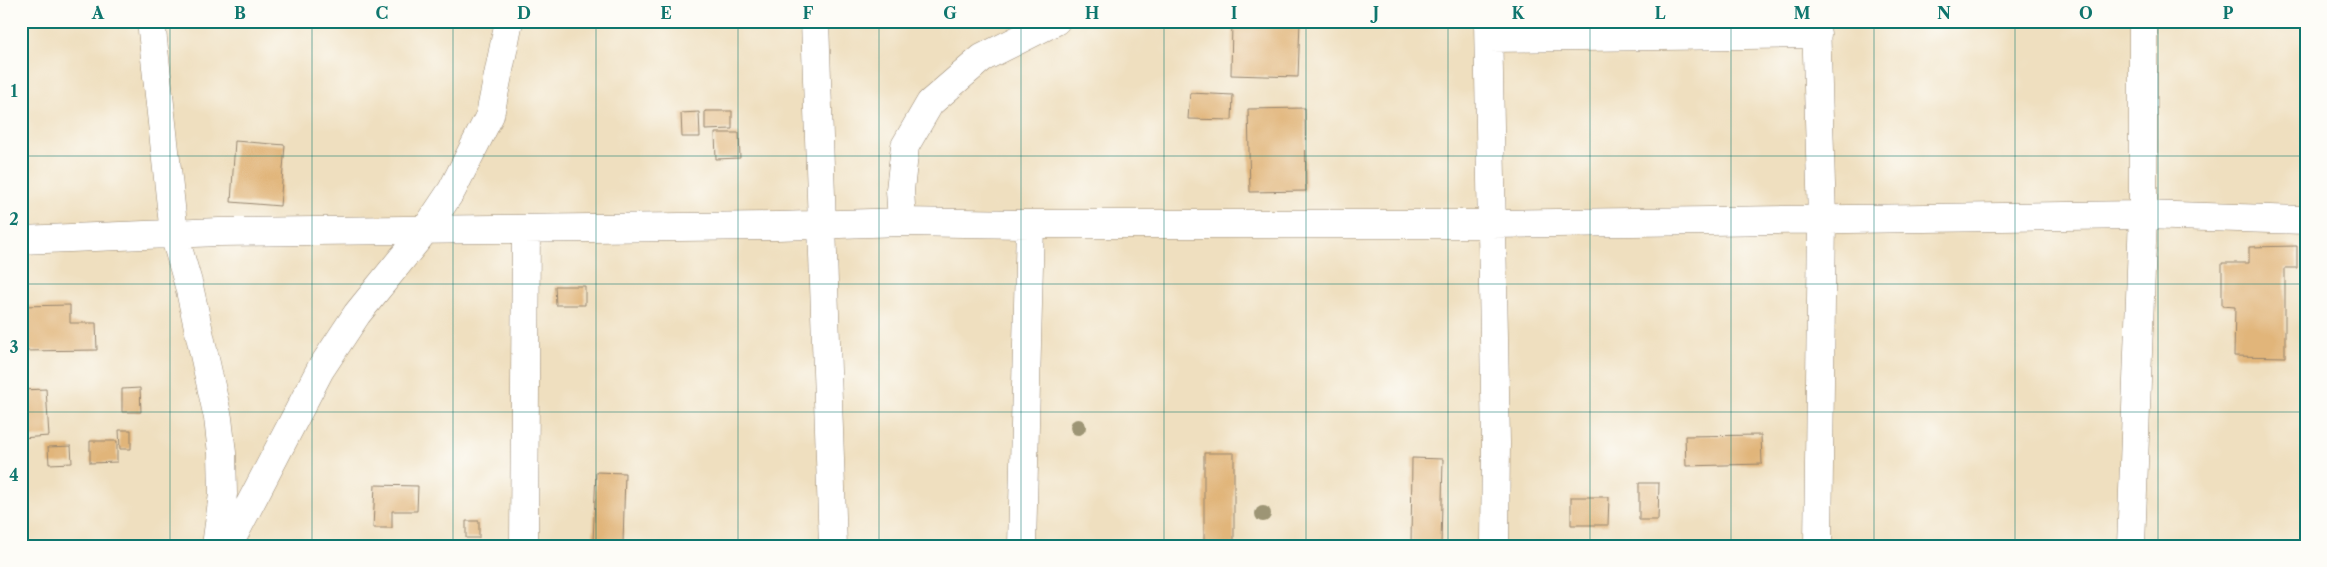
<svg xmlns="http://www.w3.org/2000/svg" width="2327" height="567" viewBox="0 0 2327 567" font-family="'Libre Caslon Text',serif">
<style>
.building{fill:#e1b57a}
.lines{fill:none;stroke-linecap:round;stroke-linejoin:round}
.minor-casing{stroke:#95846e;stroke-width:29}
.minor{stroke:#fff;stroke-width:28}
.tree{fill:#9d9574}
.grid{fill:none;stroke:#0f766e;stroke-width:1;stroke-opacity:0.55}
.neatline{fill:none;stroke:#0f766e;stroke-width:2}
.grid-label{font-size:16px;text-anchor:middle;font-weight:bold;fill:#0f766e}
</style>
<rect width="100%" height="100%" fill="#fdfcf7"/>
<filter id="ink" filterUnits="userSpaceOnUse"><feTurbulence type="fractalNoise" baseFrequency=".02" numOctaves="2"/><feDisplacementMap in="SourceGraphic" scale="10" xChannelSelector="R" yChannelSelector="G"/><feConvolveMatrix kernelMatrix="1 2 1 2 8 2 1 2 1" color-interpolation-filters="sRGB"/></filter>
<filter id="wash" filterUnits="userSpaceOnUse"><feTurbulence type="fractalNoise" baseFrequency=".0096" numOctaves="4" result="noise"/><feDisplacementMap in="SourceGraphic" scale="20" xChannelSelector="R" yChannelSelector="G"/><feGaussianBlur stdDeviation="1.12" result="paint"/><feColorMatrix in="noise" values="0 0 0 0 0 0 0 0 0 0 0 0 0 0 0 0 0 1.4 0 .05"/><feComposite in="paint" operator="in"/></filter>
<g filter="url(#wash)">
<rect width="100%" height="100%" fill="#efdfbf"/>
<g id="blocks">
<path class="building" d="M 1232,21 L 1300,21 L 1298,77 L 1231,75 Z
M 1190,93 L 1233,95 L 1232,120 L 1188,119 Z
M 1305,108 L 1306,191 L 1250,192 L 1248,109 Z
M 705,111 L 732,111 L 732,129 L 705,130 Z
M 699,112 L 700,137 L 682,137 L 681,113 Z
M 715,133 L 739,133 L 740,158 L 716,159 Z
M 235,141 L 285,145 L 280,206 L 231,202 Z
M 2297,246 L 2297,268 L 2285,268 L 2285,357 L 2234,356 L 2235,307 L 2222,306 L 2222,263 L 2249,263 L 2249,247 Z
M 555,286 L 585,286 L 585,305 L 556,305 Z
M 70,305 L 70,323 L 96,323 L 97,350 L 24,351 L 21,306 Z
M 140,388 L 141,412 L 122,412 L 122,389 Z
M 46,389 L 49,436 L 21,438 L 21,390 Z
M 119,430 L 131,430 L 131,449 L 120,449 Z
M 1761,435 L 1762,464 L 1686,466 L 1685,436 Z
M 90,441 L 117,441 L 117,462 L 90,463 Z
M 71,446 L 72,463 L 49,464 L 48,447 Z
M 1204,453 L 1234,453 L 1234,546 L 1204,546 Z
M 1412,458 L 1443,459 L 1441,546 L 1411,546 Z
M 596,472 L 625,473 L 623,544 L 593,543 Z
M 21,476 L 25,476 L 26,492 L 21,492 Z
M 1639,483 L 1659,483 L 1658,520 L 1639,520 Z
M 375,485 L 418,486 L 417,511 L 392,511 L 392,528 L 373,528 Z
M 1571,497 L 1609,497 L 1608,525 L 1571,525 Z
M 466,521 L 479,521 L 479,538 L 466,538 Z"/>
</g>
</g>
<g filter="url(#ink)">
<use href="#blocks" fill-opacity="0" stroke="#95846e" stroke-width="1"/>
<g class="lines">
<g class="minor-casing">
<path id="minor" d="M 151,21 L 174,234 L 189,286 L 218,418 L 222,453 L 223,494 L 216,546
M 815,21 L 833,546
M 1488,21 L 1496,443 L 1495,546
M 1816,21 L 1822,218 L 1818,546
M 1489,38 L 1817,34
M 902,222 L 900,190 L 905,146 L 930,103 L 982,58 L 1056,21
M 21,240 L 219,232 L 777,226 L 902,222 L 1030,224 L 1490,224 L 2143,215 L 2306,220
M 228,546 L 320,370 L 357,314 L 426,229 L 452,190 L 490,115 L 509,21
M 524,546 L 526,229
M 1022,546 L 1030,224
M 2131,546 L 2143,215 L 2143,21"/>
</g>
<use href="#minor" class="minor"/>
</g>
<g class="tree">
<circle cx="1078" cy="427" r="8"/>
<circle cx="1263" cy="514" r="8"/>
</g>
</g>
<path class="grid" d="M 170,21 L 170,546M 312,21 L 312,546M 453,21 L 453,546M 596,21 L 596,546M 738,21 L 738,546M 879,21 L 879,546M 1021,21 L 1021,546M 1164,21 L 1164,546M 1306,21 L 1306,546M 1448,21 L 1448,546M 1590,21 L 1590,546M 1731,21 L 1731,546M 1874,21 L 1874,546M 2015,21 L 2015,546M 2158,21 L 2158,546M 21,156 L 2306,156M 21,284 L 2306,284M 21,412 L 2306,412"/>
<rect width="2327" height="567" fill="none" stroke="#fdfcf7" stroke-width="55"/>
<rect x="28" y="28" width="2272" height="512" class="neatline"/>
<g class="grid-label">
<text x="98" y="19">A</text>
<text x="240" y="19">B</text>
<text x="382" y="19">C</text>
<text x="524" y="19">D</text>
<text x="666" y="19">E</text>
<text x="808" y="19">F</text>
<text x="950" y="19">G</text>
<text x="1092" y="19">H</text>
<text x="1234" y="19">I</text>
<text x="1376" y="19">J</text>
<text x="1518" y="19">K</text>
<text x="1660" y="19">L</text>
<text x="1802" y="19">M</text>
<text x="1944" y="19">N</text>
<text x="2086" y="19">O</text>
<text x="2228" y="19">P</text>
<text x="14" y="97">1</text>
<text x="14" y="225">2</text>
<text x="14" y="353">3</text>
<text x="14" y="481">4</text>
</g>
</svg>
